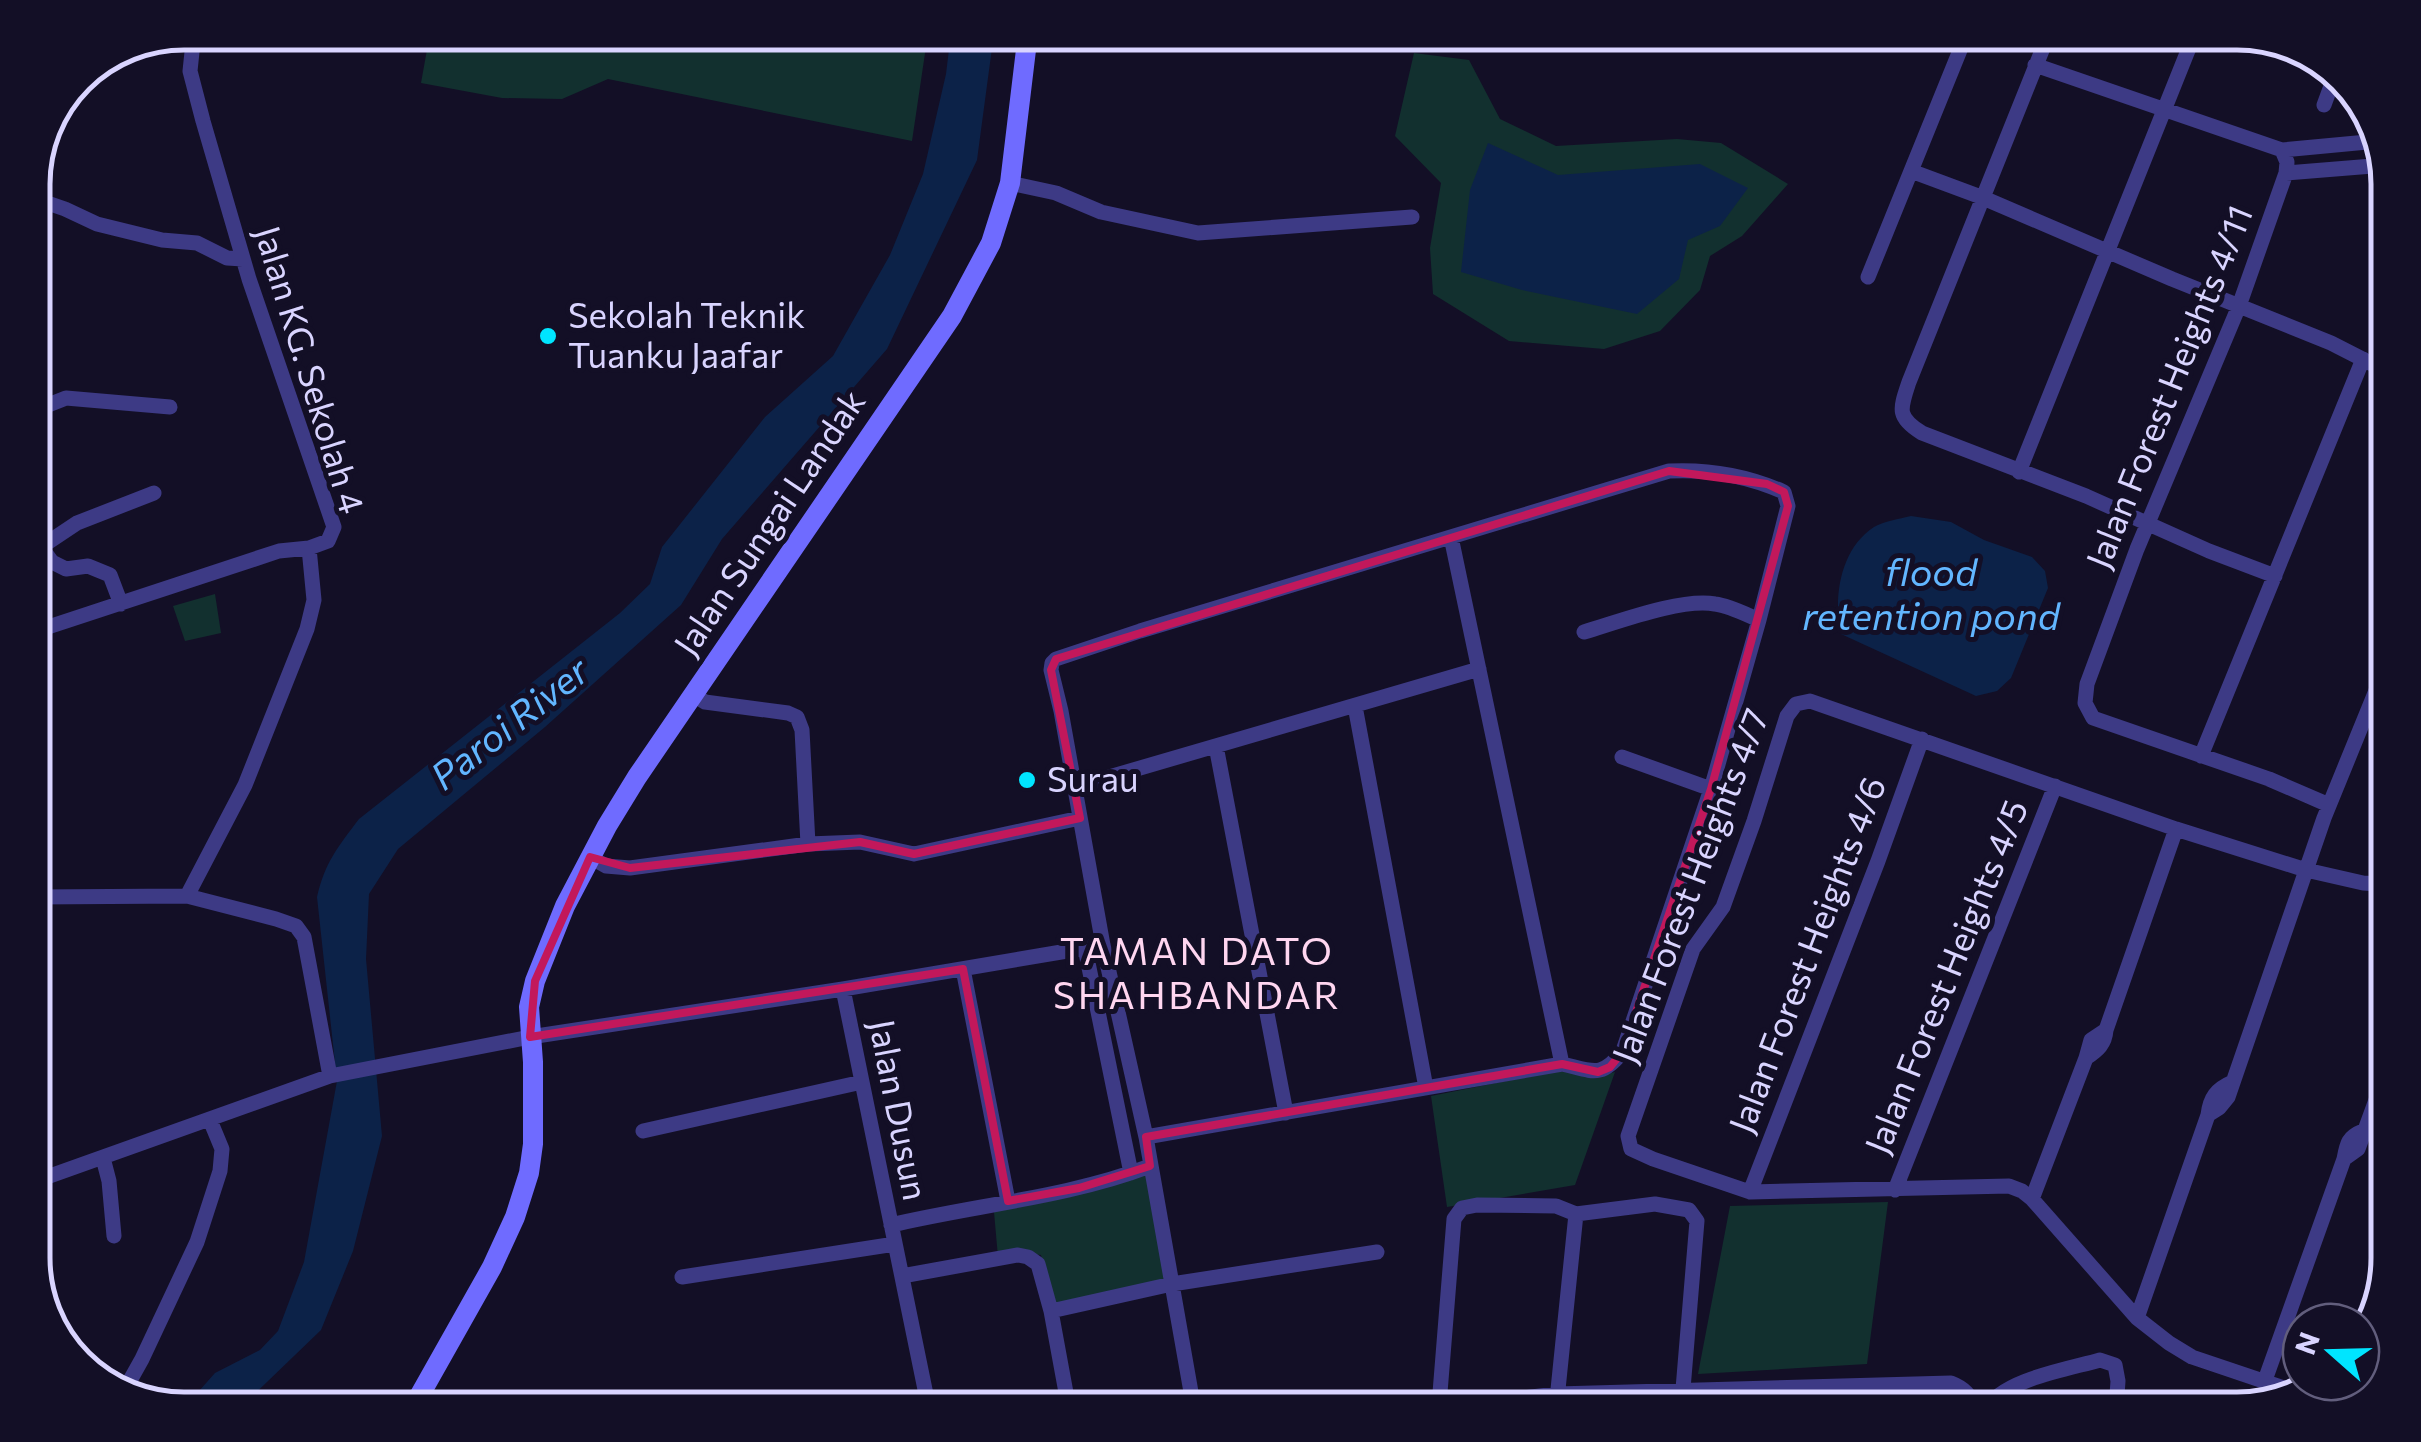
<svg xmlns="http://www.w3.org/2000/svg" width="2421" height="1442" viewBox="0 0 2421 1442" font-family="Commissioner,sans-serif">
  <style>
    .green { fill: #12302f }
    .water { fill: #0c2248 }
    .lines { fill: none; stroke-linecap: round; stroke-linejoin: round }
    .street { stroke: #3d3a85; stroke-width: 15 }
    .secondary { stroke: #6f6bff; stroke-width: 20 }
    .marked { fill: none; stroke: #c2185b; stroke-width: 8; stroke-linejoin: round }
    .poi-dot { fill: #00e5ff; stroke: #130f26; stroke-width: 4 }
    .labels { text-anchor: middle; stroke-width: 10; stroke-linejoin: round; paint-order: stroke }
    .poi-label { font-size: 35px; fill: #d9d4ff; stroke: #130f26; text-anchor: start }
    .street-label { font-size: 35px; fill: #d9d4ff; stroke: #130f26 }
    .water-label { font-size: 38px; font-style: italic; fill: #62b6ff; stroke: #130f26 }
    .neighbourhood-label { font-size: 38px; letter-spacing: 2.5px; fill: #ffd6f0; stroke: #130f26 }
    .rim { fill: none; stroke: #d9d4ff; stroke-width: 5 }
  </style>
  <rect width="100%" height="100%" fill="#130f26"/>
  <path class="green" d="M430 33H928L912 141 608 79 562 99 502 98 421 83Z
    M1414 53 1469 60 1500 119 1556 146 1677 139 1721 143 1788 184 1742 236 1710 256 1700 290 1660 331 1604 349 1509 341 1433 294 1430 248 1441 183 1395 136Z
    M215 594 221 633 185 641 173 606Z
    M1561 1070 1592 1078 1615 1072 1575 1185 1447 1207 1431 1096Z
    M1149 1169 1165 1286 1052 1310 1041 1255 1020 1253 998 1257 994 1212Z
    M1888 1202 1867 1364 1698 1374 1730 1206Z"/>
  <path class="water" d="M951 33H994L977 160 887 349 722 539 681 605 545 727 398 849 369 894 366 959 382 1136 353 1251 321 1330 239 1409H190L199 1391 215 1373 260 1350 278 1331 304 1262 337 1081 317 897C325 862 338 847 359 819L620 613 650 584 662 547 765 417 833 356 890 255 923 174 946 74Z
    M1488 143 1558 175 1700 164 1748 188 1720 226 1688 240 1679 279 1637 314 1522 290 1461 272 1470 190Z
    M1911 516 1951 522 1984 540 2032 557 2045 571 2048 588 2011 678 1997 691 1976 696 1841 634C1833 598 1840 549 1874 527 1884 521 1899 519 1911 516Z"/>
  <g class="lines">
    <path class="street" d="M2049 33 1909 382C1900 409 1896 417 1922 433L2086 496 2209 551 2275 576
      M2035 65 2282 150 2378 141
      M2324 105 2335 75
      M2282 150 2287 162 2286 173 2239 306 2137 549 2087 684 2085 703 2093 718 2269 779 2329 805
      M2386 167 2388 187
      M1911 171 1981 197 2172 279 2331 343 2378 367 2388 379
      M2286 173 2385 165
      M1010 183 1056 193 1101 212 1198 233 1412 217
      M33 198 65 209 97 224 162 240 197 243 227 258 243 259
      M1868 277 1967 33
      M33 411 66 398 170 407
      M2019 472 2195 33
      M1451 537 1562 1064
      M41 547 52 562 66 569 88 566 110 575 121 604
      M33 550 41 547 77 523 154 493
      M33 632 279 551 309 548 328 541 334 527 249 279 203 121 190 71 194 33
      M1584 632C1618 622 1681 598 1715 604 1730 606 1745 614 1759 620
      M692 694 705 702 788 713 797 717 802 730 808 844
      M1355 706 1426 1088
      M1216 746 1286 1113
      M2201 756 2363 359
      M1622 757 1711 789
      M1075 787 1479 669
      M590 857 606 866 630 868 808 844 860 842 914 854 1080 818
      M187 896 245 785 307 629 314 600 309 548
      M33 897 187 896 276 919 296 926 304 937 330 1076
      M1085 948 1131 1173
      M963 969 1008 1201
      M843 989 929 1409
      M2086 1058C2098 1050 2105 1044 2106 1030L2176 829
      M2208 1115 2219 1108 2228 1097 2324 818 2388 661
      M643 1131 862 1082
      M1146 1137 1562 1064C1593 1071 1601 1079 1623 1051L1711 789 1759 620 1788 506 1784 492C1748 476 1708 469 1669 471L1140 631 1056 659 1052 663 1051 670 1061 711 1103 945 1146 1137 1194 1409
      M103 1158 109 1181 114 1236
      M2344 1159 2358 1149 2388 1067
      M33 1182 330 1076 530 1037 843 989 1103 945
      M1895 1190 2055 786
      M1750 1192 1878 861 1922 739
      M2032 1199 2086 1058 2091 1040 2106 1030
      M1576 1214 1655 1204 1689 1210 1697 1221 1683 1389
      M891 1225C976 1205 1069 1197 1150 1166
      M902 1276 1018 1255 1028 1257 1038 1264 1051 1311 1069 1409
      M682 1277 895 1244
      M1051 1311 1172 1284 1377 1252
      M2137 1318 2208 1115C2210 1098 2216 1089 2233 1082
      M2264 1383 2344 1159C2347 1143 2348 1137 2363 1131
      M123 1393 142 1359 197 1242 220 1171 222 1149 210 1120
      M2299 1393 2192 1357 2169 1343 2137 1318 2032 1199 2022 1191 2009 1186 1750 1192 1653 1159 1631 1149 1628 1136 1693 949 1723 907 1754 821 1787 716 1796 704 1810 701 2176 829 2306 870 2363 883 2380 884 2388 879
      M1440 1400 1497 1401 1557 1394 1951 1383C1964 1388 1971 1395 1975 1409
      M1439 1405 1454 1219 1462 1208 1477 1205 1556 1206 1576 1214
      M1328 1409 1395 1399 1396 1409
      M1556 1409 1576 1214
      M1851 1409 1854 1386
      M1987 1409C2001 1380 2069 1369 2100 1360L2115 1365 2118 1381 2116 1409"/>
    <path class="secondary" d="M412 1409 492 1267 515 1217 529 1173 533 1144V1062L529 1007 535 981 565 906 607 826 637 777 952 316 991 243 1010 183 1028 33"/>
  </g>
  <path class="marked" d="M1669 471 1767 484 1784 492 1788 506 1711 789 1623 1051 1610 1067 1598 1072 1562 1064 1146 1137 1150 1166 1079 1188 1008 1201 963 969 530 1037 535 981 590 857 630 868 860 842 914 854 1080 818 1051 670 1056 659Z"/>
  <g class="poi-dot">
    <circle cx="548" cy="336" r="10"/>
    <circle cx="1027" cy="780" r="10"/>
  </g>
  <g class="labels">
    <g class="poi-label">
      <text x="568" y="328">Sekolah Teknik<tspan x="568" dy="40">Tuanku Jaafar</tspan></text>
      <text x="1047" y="792">Surau</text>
    </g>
    <g class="street-label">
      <text transform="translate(309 370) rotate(73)" y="12">Jalan KG. Sekolah 4</text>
      <text transform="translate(2170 387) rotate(-68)" y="12">Jalan Forest Heights 4/11</text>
      <text transform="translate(770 523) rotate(-56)" y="12">Jalan Sungai Landak</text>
      <text transform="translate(1691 886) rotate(-69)" y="12">Jalan Forest Heights 4/7</text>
      <text transform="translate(1808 955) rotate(-69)" y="12">Jalan Forest Heights 4/6</text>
      <text transform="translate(1947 977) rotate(-68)" y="12">Jalan Forest Heights 4/5</text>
      <text transform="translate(898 1110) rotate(79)" y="12">Jalan Dusun</text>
    </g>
    <g class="water-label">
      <text x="1931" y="586">flood<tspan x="1931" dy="44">retention pond</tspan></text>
      <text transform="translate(510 724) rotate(-38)" y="13">Paroi River</text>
    </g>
    <g class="neighbourhood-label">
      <text x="1197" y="965">TAMAN DATO<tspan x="1197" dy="44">SHAHBANDAR</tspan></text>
    </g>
  </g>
  <path d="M0 0H2421V1442H0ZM184 50H2237A134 134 0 0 1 2371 184V1258A134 134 0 0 1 2237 1392H184A134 134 0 0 1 50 1258V184A134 134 0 0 1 184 50Z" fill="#130f26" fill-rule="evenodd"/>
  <path class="rim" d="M184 50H2237A134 134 0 0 1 2371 184V1258A134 134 0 0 1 2237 1392H184A134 134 0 0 1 50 1258V184A134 134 0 0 1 184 50Z"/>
  <g transform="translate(2331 1352) rotate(290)"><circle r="48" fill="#130f26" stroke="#625e7d" stroke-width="2.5"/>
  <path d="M0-8L18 38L0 25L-18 38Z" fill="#00e5ff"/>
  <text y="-15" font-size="28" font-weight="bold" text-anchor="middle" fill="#d9d4ff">N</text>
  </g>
</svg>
